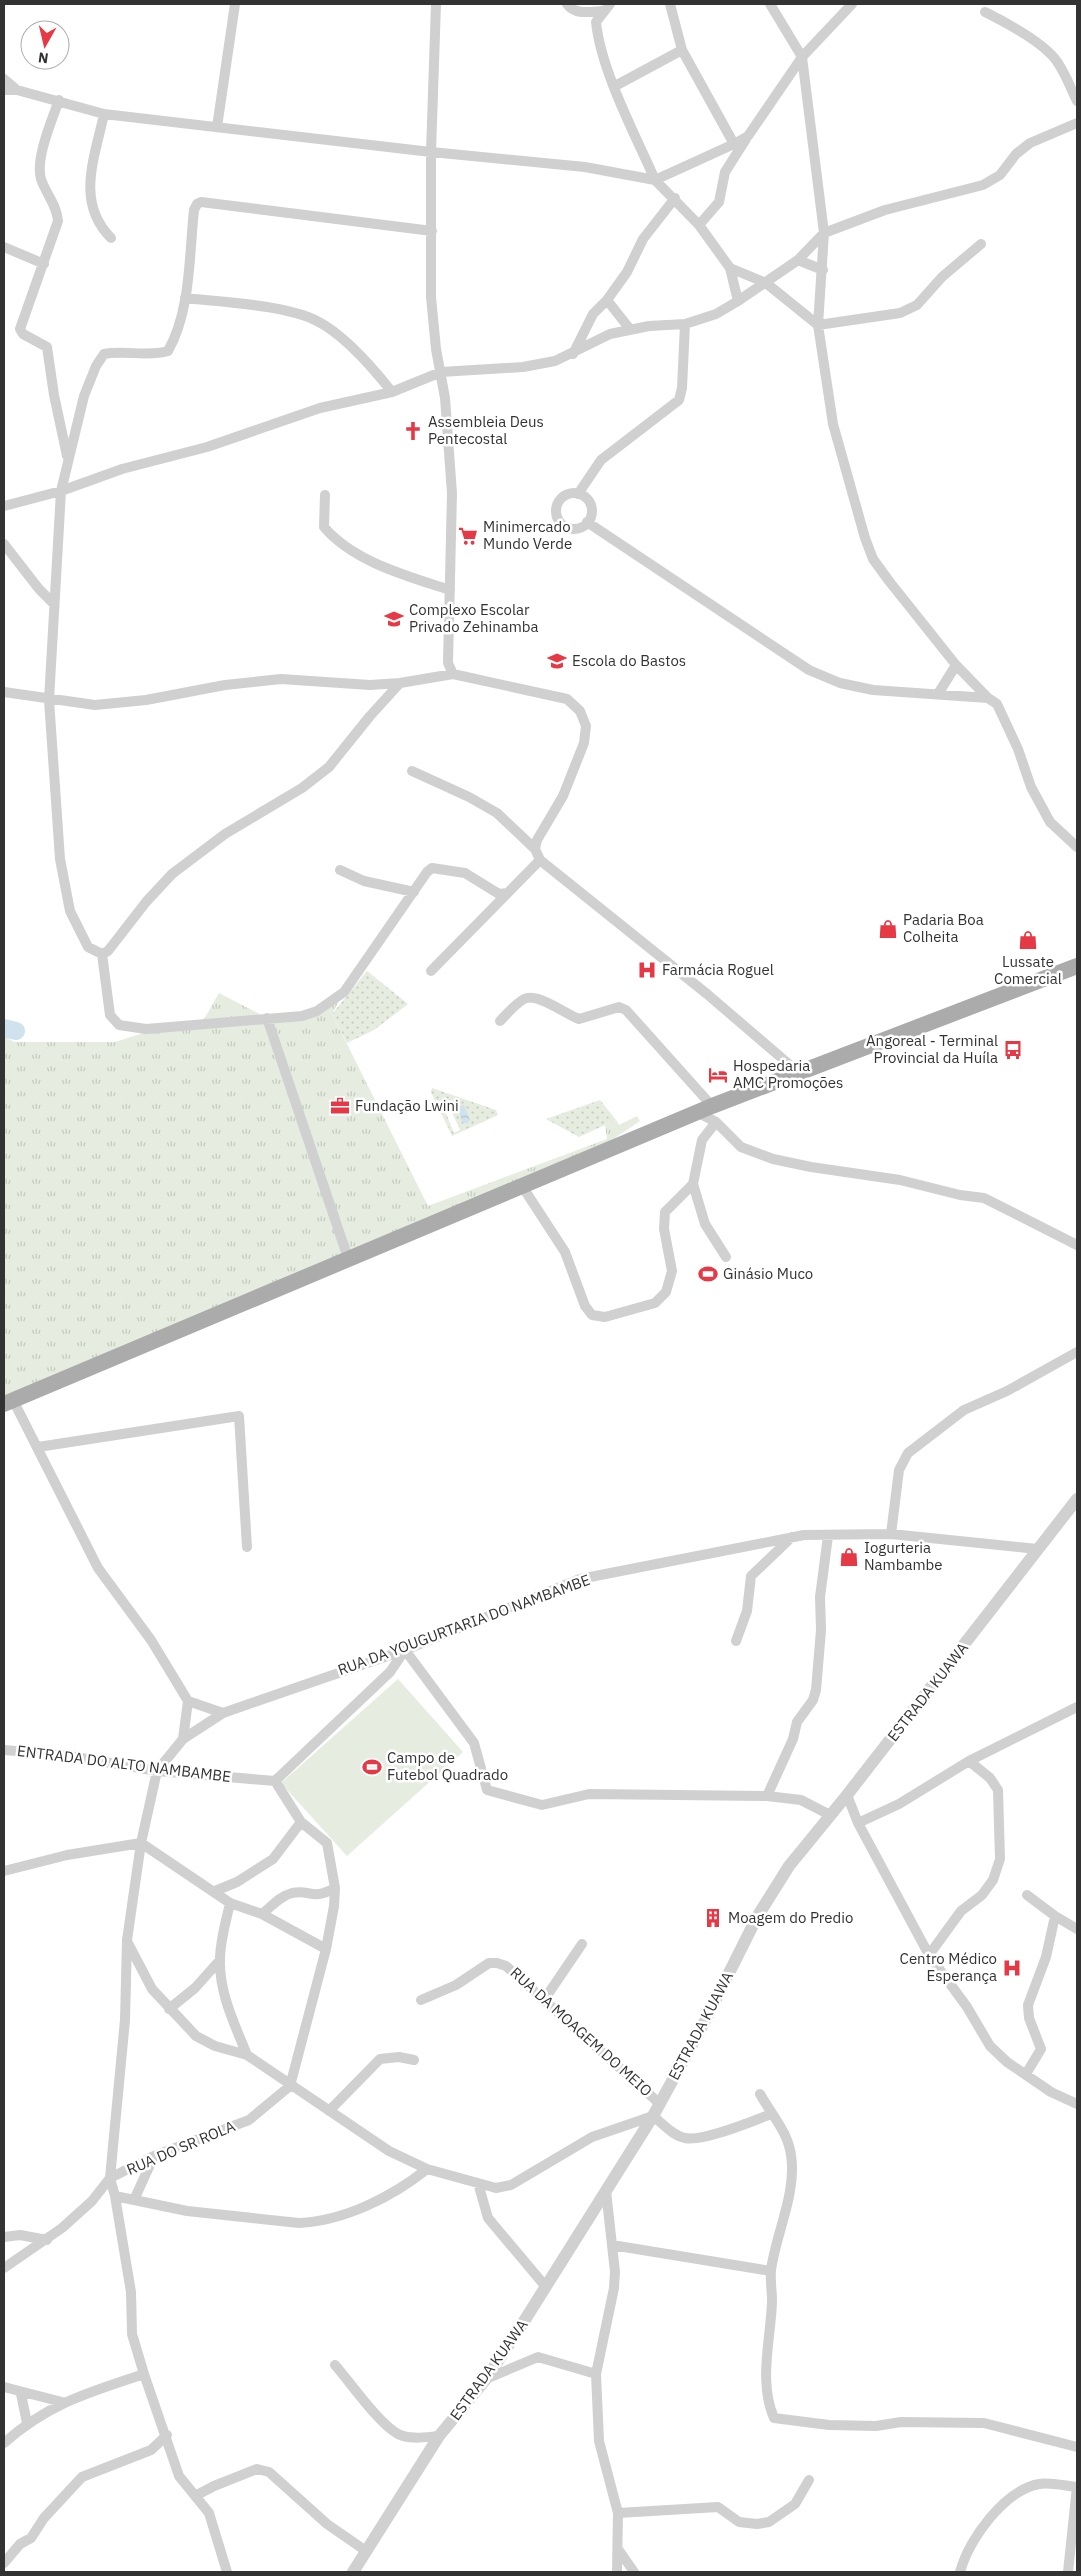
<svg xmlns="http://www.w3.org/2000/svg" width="1081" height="2576" viewBox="0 0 1081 2576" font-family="'IBM Plex Sans',sans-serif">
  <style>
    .grass { fill: url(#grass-tufts) }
    .park { fill: #e6ecdf }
    .garden { fill: url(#garden-dots); fill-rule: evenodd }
    .water { fill: url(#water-waves) }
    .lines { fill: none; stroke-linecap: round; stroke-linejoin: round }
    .river { stroke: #cfe2ee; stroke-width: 18 }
    .minor { stroke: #d0d0d0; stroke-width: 10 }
    .tertiary { stroke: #d0d0d0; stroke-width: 12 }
    .primary { stroke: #ababab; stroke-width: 16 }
    .labels { text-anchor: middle; stroke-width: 5; stroke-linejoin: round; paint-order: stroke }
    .poi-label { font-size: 15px; fill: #333; stroke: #fff; text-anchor: start }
    .street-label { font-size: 15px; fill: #333; stroke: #fff }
  </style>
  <defs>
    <pattern id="grass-tufts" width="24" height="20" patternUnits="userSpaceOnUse" patternTransform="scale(1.25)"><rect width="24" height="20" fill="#e6ecdf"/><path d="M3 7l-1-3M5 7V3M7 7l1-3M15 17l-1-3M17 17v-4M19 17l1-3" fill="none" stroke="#c6cbc0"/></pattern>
    <pattern id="garden-dots" width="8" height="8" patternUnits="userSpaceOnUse" patternTransform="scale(1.25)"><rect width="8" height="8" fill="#e6ecdf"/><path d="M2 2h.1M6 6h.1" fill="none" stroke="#c6cbc0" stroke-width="1.8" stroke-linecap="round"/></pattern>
    <pattern id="water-waves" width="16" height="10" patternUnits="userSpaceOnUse" patternTransform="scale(1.25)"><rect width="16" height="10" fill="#cfe2ee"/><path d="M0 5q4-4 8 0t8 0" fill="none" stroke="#b2c2cd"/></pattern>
  </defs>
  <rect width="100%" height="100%" fill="#fff"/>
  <path class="grass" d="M344 992 332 1014 428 1206 607 1139 605 1125 616 1120 619 1125 637 1116 640 1121 609 1142 4 1396V1036L14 1042H115L159 1028 202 1023 219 993 267 1018 302 1016Z"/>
  <path class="park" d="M398 1679 463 1752 347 1856 281 1783Z"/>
  <path class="garden" d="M367 971 408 1004 374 1030 347 1043 332 1014Z
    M432 1088 496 1110 498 1115 452 1136 431 1092ZM448 1103 460 1130 454 1133 443 1106Z
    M600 1100 616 1120 579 1137 546 1119Z"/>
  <path class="water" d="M464 1105 470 1120 467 1123H463L457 1108Z"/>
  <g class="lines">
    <path class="river" d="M4 1028 16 1031"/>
    <path class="minor" d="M436 4 431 152V297L436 349 445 398 452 493 448 663 453 674
      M567 4C575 15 589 12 602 11
      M610 4 596 22C601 71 635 134 655 180L734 144 748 136 802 57 852 4
      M670 4 682 50 734 144
      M770 4 802 57 824 233 818 325 833 424 865 538 873 559 889 581 956 665 988 698 997 704 1018 749 1031 787 1050 822 1077 847
      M985 12C1005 22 1046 44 1058 63 1066 75 1071 89 1077 101
      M4 79 17 90
      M615 86 682 50
      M4 90H17L104 114 431 152 585 167 655 180 699 225 730 268 738 301
      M59 100C52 120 35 159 41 179 46 194 57 205 58 221L20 329 23 334 47 347 54 395 67 456
      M104 114C95 157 75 202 111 238
      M217 127 235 4
      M699 225 719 202 725 172 746 139
      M4 247 44 264
      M798 260 823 270
      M730 268 766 283 818 325 900 313 917 305 942 277 981 244
      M185 298C221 302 287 305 317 321 345 335 373 368 392 392
      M607 300 629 328
      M573 354 593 314 607 300 627 272 643 239 675 198
      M556 511a18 18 0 1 1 36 0a18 18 0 1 1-36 0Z
      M578 494 601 460 679 400 682 388 685 324
      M325 495 324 527C354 562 407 576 450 590
      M4 506 61 491 122 469 207 447 320 408 392 392 441 372 523 367 555 361 610 334 649 326 685 324 716 314 738 301 798 260 824 233 885 210 983 185 1000 175 1016 154 1030 143 1077 123
      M587 522 809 670 840 683 873 690 988 698
      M4 544 39 589 54 604
      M400 683 370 716 329 767 302 788 225 834 172 874 146 902 108 951 102 954 88 947 70 911 60 859 49 700 61 491 84 396 96 366 104 354C124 350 149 357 168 351 191 310 189 256 194 210L197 204 201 202 432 231
      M4 692 95 705 146 700 225 685 281 679 370 685 400 683 453 674 567 699 580 711 586 726 584 743 563 796 537 840 535 849 540 860 707 994 798 1072
      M938 694 956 665
      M412 771 469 797 497 813 535 849
      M340 870 364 881 414 892
      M102 954 110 1015 119 1025 146 1029 302 1016 317 1011 344 992 427 872 432 868 465 873 499 894 508 893
      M431 971 540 860
      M267 1018 348 1258
      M500 1021C507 1014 515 1004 524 999 537 992 565 1014 579 1019L619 1007 626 1010 712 1106
      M697 1112 716 1122 741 1147 773 1159 811 1167 900 1180 960 1195 984 1198 1077 1245
      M716 1122 702 1140 693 1184 705 1224 726 1257
      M522 1186 565 1252 585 1306 592 1315 605 1317 655 1303 666 1292 672 1271 664 1229 665 1212 693 1184
      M13 1400 98 1568 151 1640 188 1701 183 1739
      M38 1447 239 1416 247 1547
      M891 1534 899 1470 908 1453 964 1410 1007 1391 1077 1352
      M736 1641 747 1611 751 1576 792 1537
      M188 1701 223 1713
      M4 1750 64 1755 157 1771 275 1781
      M847 1795 858 1823 929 1955 967 2007 990 2046 1007 2062 1051 2092 1077 2104
      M767 1796 793 1739 797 1722 813 1700 816 1690 821 1630 820 1597 828 1536
      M858 1823 899 1804 969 1761 1077 1707
      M4 1871 67 1855 141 1843 230 1903 262 1914 326 1949
      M215 1891 237 1882 273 1859 301 1822
      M230 1903C226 1922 220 1940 220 1960 219 1993 235 2025 247 2055
      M262 1914C271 1907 280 1896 292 1893 311 1889 311 1901 335 1888
      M1055 1916 1077 1929
      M128 1943 152 1989 196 2036 215 2046 247 2055 389 2151 427 2169 496 2188 511 2185 592 2137 653 2116C662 2123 673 2136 685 2138 703 2142 753 2121 771 2114
      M929 1955 961 1911 982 1895 993 1880 1000 1859 998 1790 990 1778 969 1761
      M421 2000 456 1985 489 1963H497L506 1966 659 2103
      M544 2000 582 1944
      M169 2009 195 1988 220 1960
      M1026 2074 1041 2049 1029 2018 1028 2005 1046 1957 1055 1916 1027 1895
      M760 2094C771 2114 788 2132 791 2155 797 2193 776 2233 771 2270 770 2280 772 2291 772 2301 771 2339 758 2381 774 2418L829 2425 876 2426 901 2422 984 2423 1077 2447
      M329 2111 380 2059 399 2057 414 2060
      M478 2183 488 2218 546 2287
      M606 2191 615 2272 614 2288 596 2374 599 2441 618 2513 617 2572
      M115 2196 187 2211 299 2223C344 2221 392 2197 427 2169
      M134 2200 154 2156
      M4 2237 20 2235 47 2240
      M612 2245 771 2271
      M4 2268 62 2228 92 2201 110 2178 154 2156 249 2120 290 2086 326 1949 334 1906 335 1888 327 1843 301 1822 275 1781 390 1672 405 1650 474 1743 487 1790 542 1805 589 1794 767 1796 801 1800 830 1815
      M335 2365C350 2382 379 2424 398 2434 410 2440 426 2437 439 2436
      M486 2379 538 2357 596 2374
      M4 2387 62 2402
      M21 2394 27 2423
      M4 2443C49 2403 88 2393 144 2374
      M195 2496 214 2486 257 2469 269 2472 327 2524 366 2551
      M618 2513 718 2507 739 2522 757 2524 769 2522 795 2504 809 2480
      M618 2549 634 2572
      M4 2563 20 2544 31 2538 44 2518 82 2477 151 2450 167 2435
      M227 2572 209 2513 179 2476 144 2374 132 2334 131 2292 115 2196 110 2178 125 2020 127 1940 141 1843 157 1771 183 1739 223 1713 405 1650 580 1579 804 1535 891 1534 1037 1549
      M960 2572C969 2540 1003 2491 1039 2484 1050 2482 1066 2486 1077 2487
      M1068 2572 1077 2487"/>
    <path class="tertiary" d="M353 2572 439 2436 486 2379 516 2334 653 2116 705 2021 757 1917 789 1866 847 1795 1077 1499"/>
    <path class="primary" d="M4 1404 712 1106 1077 966"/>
  </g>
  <defs>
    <g id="church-bare" transform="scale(1.5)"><path d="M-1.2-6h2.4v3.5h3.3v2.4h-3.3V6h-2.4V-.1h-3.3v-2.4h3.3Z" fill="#e63946" stroke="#fff" stroke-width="2.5" paint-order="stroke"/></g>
    <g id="supermarket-bare" transform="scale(1.5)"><path d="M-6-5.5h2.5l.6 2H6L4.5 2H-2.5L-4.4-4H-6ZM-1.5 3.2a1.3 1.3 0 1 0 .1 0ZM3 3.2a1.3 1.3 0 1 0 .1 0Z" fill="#e63946" stroke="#fff" stroke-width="2.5" paint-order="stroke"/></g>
    <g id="school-bare" transform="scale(1.5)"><path d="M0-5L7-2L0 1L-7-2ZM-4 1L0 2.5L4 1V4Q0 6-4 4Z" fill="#e63946" stroke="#fff" stroke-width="2.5" paint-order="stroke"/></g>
    <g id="shop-bare" transform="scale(1.5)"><path d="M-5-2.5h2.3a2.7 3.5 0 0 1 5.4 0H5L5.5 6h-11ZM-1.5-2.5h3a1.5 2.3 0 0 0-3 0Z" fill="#e63946" stroke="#fff" stroke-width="2.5" paint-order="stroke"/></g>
    <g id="hospital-bare" transform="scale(1.5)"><path d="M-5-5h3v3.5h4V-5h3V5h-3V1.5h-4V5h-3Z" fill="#e63946" stroke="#fff" stroke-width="2.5" paint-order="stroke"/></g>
    <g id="bus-bare" transform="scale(1.5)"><path d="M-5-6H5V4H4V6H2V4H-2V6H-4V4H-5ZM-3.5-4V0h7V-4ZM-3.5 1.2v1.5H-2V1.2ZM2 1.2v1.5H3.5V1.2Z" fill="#e63946" stroke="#fff" stroke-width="2.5" paint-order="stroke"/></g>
    <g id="hotel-bare" transform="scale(1.5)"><path d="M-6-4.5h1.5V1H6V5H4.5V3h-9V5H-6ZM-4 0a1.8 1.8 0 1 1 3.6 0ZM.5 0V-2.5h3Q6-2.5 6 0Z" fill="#e63946" stroke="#fff" stroke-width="2.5" paint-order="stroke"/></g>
    <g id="office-bare" transform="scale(1.5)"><path d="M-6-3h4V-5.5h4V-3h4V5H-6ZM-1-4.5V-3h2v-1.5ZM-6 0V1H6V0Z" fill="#e63946" stroke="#fff" stroke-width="2.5" paint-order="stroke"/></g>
    <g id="stadium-bare" transform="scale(1.5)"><path d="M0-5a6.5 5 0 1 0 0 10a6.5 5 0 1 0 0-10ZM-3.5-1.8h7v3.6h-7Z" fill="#e63946" stroke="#fff" stroke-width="2.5" paint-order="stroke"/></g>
    <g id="building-bare" transform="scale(1.5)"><path d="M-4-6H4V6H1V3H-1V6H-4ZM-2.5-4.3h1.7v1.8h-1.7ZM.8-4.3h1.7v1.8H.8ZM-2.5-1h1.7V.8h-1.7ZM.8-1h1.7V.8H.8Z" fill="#e63946" stroke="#fff" stroke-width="2.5" paint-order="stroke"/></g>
  </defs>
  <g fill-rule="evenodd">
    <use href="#church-bare" x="413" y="431"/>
    <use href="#supermarket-bare" x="468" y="536"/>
    <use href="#school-bare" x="394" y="619"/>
    <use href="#school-bare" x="557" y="661"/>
    <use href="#shop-bare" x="888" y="929"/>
    <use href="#shop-bare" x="1028" y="940"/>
    <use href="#hospital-bare" x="647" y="970"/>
    <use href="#bus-bare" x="1013" y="1050"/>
    <use href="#hotel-bare" x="718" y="1075"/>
    <use href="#office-bare" x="340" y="1106"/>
    <use href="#stadium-bare" x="708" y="1274"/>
    <use href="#shop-bare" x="849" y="1557"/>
    <use href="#stadium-bare" x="372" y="1767"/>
    <use href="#building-bare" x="713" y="1918"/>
    <use href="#hospital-bare" x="1012" y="1968"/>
  </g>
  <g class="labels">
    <g class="poi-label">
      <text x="428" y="427">Assembleia Deus<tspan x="428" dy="17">Pentecostal</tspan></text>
      <text x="483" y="532">Minimercado<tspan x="483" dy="17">Mundo Verde</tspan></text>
      <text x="409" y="615">Complexo Escolar<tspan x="409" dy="17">Privado Zehinamba</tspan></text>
      <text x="572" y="666">Escola do Bastos</text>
      <text x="903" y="925">Padaria Boa<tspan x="903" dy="17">Colheita</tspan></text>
      <text x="1028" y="967" text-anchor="middle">Lussate<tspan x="1028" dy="17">Comercial</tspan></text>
      <text x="662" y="975">Farmácia Roguel</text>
      <text x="998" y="1046" text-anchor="end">Angoreal - Terminal<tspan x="998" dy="17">Provincial da Huíla</tspan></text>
      <text x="733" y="1071">Hospedaria<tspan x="733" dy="17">AMC Promoções</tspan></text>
      <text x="355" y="1111">Fundação Lwini</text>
      <text x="723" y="1279">Ginásio Muco</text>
      <text x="864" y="1553">Iogurteria<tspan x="864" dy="17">Nambambe</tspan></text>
      <text x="387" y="1763">Campo de<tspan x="387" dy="17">Futebol Quadrado</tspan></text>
      <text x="728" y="1923">Moagem do Predio</text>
      <text x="997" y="1964" text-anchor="end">Centro Médico<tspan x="997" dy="17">Esperança</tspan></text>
    </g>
    <g class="street-label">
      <text transform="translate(464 1625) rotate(-20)" y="5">RUA DA YOUGURTARIA DO NAMBAMBE</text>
      <text transform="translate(928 1692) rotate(-52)" y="5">ESTRADA KUAWA</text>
      <text transform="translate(124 1764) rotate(7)" y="5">ENTRADA DO ALTO NAMBAMBE</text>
      <text transform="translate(701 2026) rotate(-62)" y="5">ESTRADA KUAWA</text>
      <text transform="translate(581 2032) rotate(42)" y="5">RUA DA MOAGEM DO MEIO</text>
      <text transform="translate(181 2148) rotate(-23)" y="5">RUA DO SR ROLA</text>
      <text transform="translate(489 2370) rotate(-54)" y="5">ESTRADA KUAWA</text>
    </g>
  </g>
  <rect width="1081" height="2576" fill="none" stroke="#333333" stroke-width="10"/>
  <g transform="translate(45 45) rotate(188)"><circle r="24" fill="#ffffff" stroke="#adadad"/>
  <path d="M0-4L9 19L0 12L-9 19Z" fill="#e63946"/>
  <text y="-8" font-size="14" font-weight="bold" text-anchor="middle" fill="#333333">N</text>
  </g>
</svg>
